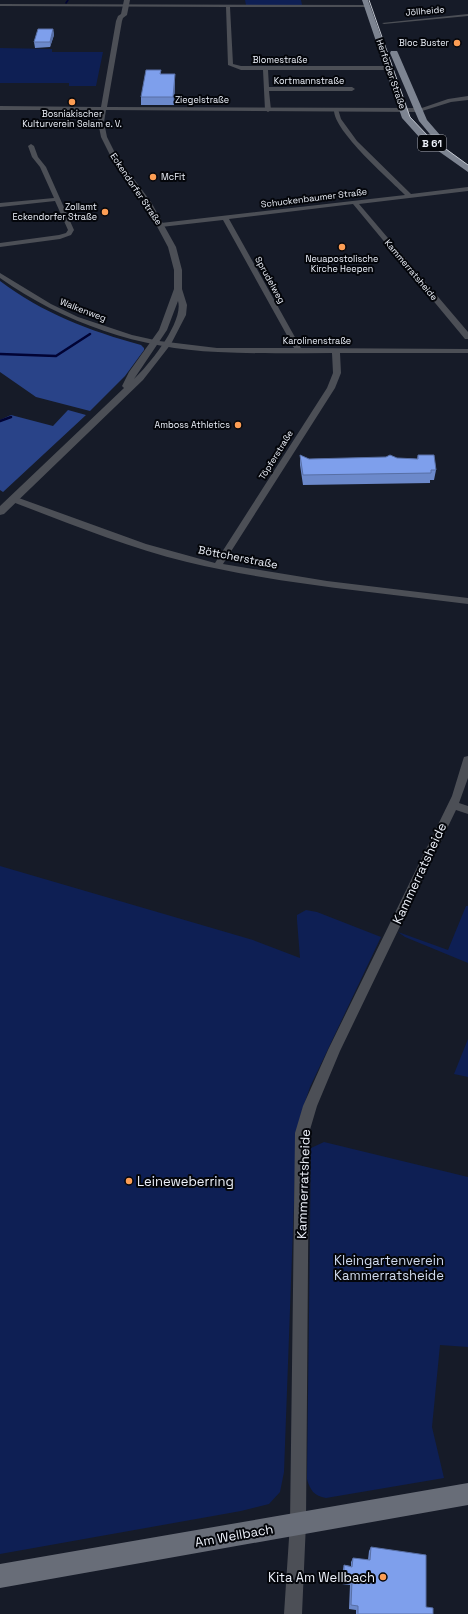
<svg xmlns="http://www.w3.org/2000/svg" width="468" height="1614" viewBox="0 0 468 1614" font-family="'Space Grotesk',sans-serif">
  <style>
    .green { fill: #0e1f54 }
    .forest { fill: #294388 }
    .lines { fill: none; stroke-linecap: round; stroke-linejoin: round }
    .stream-far1 { stroke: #010334; stroke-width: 1.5 }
    .stream { stroke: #010334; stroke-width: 2.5 }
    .minor { fill: #4c4f56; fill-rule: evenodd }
    .tertiary { fill: #4c4f56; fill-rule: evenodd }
    .secondary { fill: #686d78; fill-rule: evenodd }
    .primary { fill: #7d8491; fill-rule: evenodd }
    .tram { stroke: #c4c9d2; stroke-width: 1 }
    .wall { fill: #6c89cb }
    .shaded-wall { fill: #586fa5 }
    .building { fill: #7e9fec; stroke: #586fa5 }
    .poi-dot { fill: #fc9d54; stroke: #04060b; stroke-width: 1.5 }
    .labels { text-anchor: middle; stroke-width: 4; stroke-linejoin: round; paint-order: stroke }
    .far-street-label { font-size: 9px; fill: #edf1fa; stroke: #04060b }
    .far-poi-label { font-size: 9px; fill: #edf1fa; stroke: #04060b; text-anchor: end }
    .shield { fill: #04060b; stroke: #a7aab2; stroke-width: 1 }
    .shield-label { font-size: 10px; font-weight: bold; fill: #edf1fa }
    .street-label { font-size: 11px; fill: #edf1fa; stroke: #04060b }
    .near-street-label { font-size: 13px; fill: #edf1fa; stroke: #04060b }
    .near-poi-label { font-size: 13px; fill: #edf1fa; stroke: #04060b; text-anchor: start }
    .near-park-label { font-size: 13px; fill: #d0daee; stroke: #04060b }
  </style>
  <rect width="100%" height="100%" fill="#161b28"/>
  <path class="green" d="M245 0H320H301L302 5H246Z
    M0 48 52 49V52H103L96 86H69V83H0Z
    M0 866 253 940 300 958 297 920V915L306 910 317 912 381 937 310 1087 300 1117 296 1146 284 1472 280 1492 269 1504 241 1511 0 1554Z
    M466 906H468V963L405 937 398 932 448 950Z
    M468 1039V1077L454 1074Z
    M324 1142 468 1177V1347L440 1345 432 1427 444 1478 326 1498C314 1496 310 1490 307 1479L311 1148Z"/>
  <path class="forest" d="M0 281C42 313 90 331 141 345L144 348V350L125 376 90 411 36 397 0 372Z
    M68 410 86 415 3 492 0 490V420L11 415 53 426Z"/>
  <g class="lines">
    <path class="stream-far1" d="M66 3 68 0"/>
    <path class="stream" d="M0 354 56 356 90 334
      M0 421 11 417"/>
    <path class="minor" d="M0 4 367 5 369 7H230L233 64 241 66H388L391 68 388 70H268L269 87H352L355 89 352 91H269L271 110 268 112 265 110 263 70H241L228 65 226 7 0 6Z
      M468 14V16L384 24 382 23Z
      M468 96V100L451 102 419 112 416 110 448 99Z
      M334 109H338L341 119 357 141 411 194 468 187V191L359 204 468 332V339H465L353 204 229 219 301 348 468 349V353H340L341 373 335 388 223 564 327 581 468 598V604C374 592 279 584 187 562 126 547 68 523 10 501L9 499 10 497H16L146 544 215 563 327 388 333 373 332 353C294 353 256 354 218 352 140 349 64 323 0 278V273L51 304 78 317 132 335 159 341 217 348H294L223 220 161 227 158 225 161 223 405 195C389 179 332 130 334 109Z
      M31 144 34 146 38 157 46 167 74 230 71 235 60 239 0 247V243L59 235 66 233 68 230 55 201 0 207V203L54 198 40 167 32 157 28 146Z
      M468 756V778L459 803 468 806V814L456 810 340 1051 317 1106 309 1133 306 1523 302 1614H284L290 1523 295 1133 303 1106 328 1050 452 796 463 760 464 757Z"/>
    <path class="tertiary" d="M124 0H130L127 15 123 18 122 21 107 107 419 108 422 110 419 112 106 110 104 122 107 137 116 155 151 202 176 247 182 270V289L187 305 186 315 171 344 143 380 4 514 0 515V506L124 388 122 386 129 372 159 330 174 289V270L168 247 144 202 110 155 101 137 98 122 100 110H0V106L101 107 116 21 118 16 121 14ZM178 301C184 322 149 365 134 379L167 330Z"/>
    <path class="secondary" d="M468 1483V1505L0 1588V1564Z"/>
    <path class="primary" d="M362 0H368L410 117 426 134 468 165V172L420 138 402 118Z
      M391 51H397L398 53 427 120 440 135 441 137 440 139H434L419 121 390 53Z"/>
    <path class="tram" d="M369 0 410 117 428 136 468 165"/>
  </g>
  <path class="wall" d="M53 29 54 35 50 47 35 48 34 42Z
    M161 70V74L175 81 174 105H141V97Z
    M300 455 309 459 397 458 417 459 418 455 436 470 434 480H430V483L303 485 300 465Z
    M371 1547 426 1607 433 1614H356V1610L349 1609 350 1585 342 1584 343 1569 344 1565 351 1566V1562L353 1558 368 1560 369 1551Z"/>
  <path class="shaded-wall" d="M53 29 54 35 50 47V42Z
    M175 74V81L174 105 173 97Z"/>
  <path class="building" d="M38 29H53L50 42H34Z
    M146 70H161L160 74H175L173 97H141Z
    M300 455 309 459 386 457 390 455 397 458 418 459V455H434L436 470H431V473L303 475Z
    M371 1547 426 1555V1607L433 1608V1614H358V1606L351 1605 352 1581 344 1580V1565L352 1567 353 1558 370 1560Z"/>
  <g class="poi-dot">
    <circle cx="457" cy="43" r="4"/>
    <circle cx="72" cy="102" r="4"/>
    <circle cx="153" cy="177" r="4"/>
    <circle cx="105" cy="212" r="4"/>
    <circle cx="342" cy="247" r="4"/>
    <circle cx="238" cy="425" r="4"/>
    <circle cx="129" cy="1181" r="4"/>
    <circle cx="383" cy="1577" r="4"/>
  </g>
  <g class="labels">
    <g class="far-street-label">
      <text transform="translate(425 11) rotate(-5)" y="3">Jöllheide</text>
      <text x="280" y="63">Blomestraße</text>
      <text transform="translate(391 74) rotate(71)" y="3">Herforder Straße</text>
      <text x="309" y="84">Kortmannstraße</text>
      <text x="202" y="103">Ziegelstraße</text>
      <text transform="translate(136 189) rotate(56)" y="3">Eckendorfer Straße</text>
      <text transform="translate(314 198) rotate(-7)" y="3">Schuckenbaumer Straße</text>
      <text transform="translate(411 270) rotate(50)" y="3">Kammerratsheide</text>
      <text transform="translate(270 280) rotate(61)" y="3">Sprudelweg</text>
      <text transform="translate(83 310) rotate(21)" y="3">Walkenweg</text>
      <text x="317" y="344">Karolinenstraße</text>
      <text transform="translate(276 455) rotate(-58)" y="3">Töpferstraße</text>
    </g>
    <g class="far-poi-label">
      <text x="449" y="46">Bloc Buster</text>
      <text x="72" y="117" text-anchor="middle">Bosniakischer<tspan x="72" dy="10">Kulturverein Selam e. V.</tspan></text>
      <text x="161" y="180" text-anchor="start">McFit</text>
      <text x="97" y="210">Zollamt<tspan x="97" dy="10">Eckendorfer Straße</tspan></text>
      <text x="342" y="262" text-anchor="middle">Neuapostolische<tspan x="342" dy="10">Kirche Heepen</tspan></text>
      <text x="230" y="428">Amboss Athletics</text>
    </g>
    <rect class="shield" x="418" y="135" width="28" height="16" rx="3"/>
    <g class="shield-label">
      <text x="432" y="147">B 61</text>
    </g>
    <g class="street-label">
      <text transform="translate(238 557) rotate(11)" y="4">Böttcherstraße</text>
    </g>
    <g class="near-street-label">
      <text transform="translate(419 873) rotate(-65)" y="5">Kammerratsheide</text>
      <text transform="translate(303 1184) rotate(-88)" y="5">Kammerratsheide</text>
      <text transform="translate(234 1535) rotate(-10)" y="5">Am Wellbach</text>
    </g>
    <g class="near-poi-label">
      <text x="137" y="1186">Leineweberring</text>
      <text x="375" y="1582" text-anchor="end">Kita Am Wellbach</text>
    </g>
    <g class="near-park-label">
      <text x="389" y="1265">Kleingartenverein<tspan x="389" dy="15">Kammerratsheide</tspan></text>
    </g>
  </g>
</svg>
